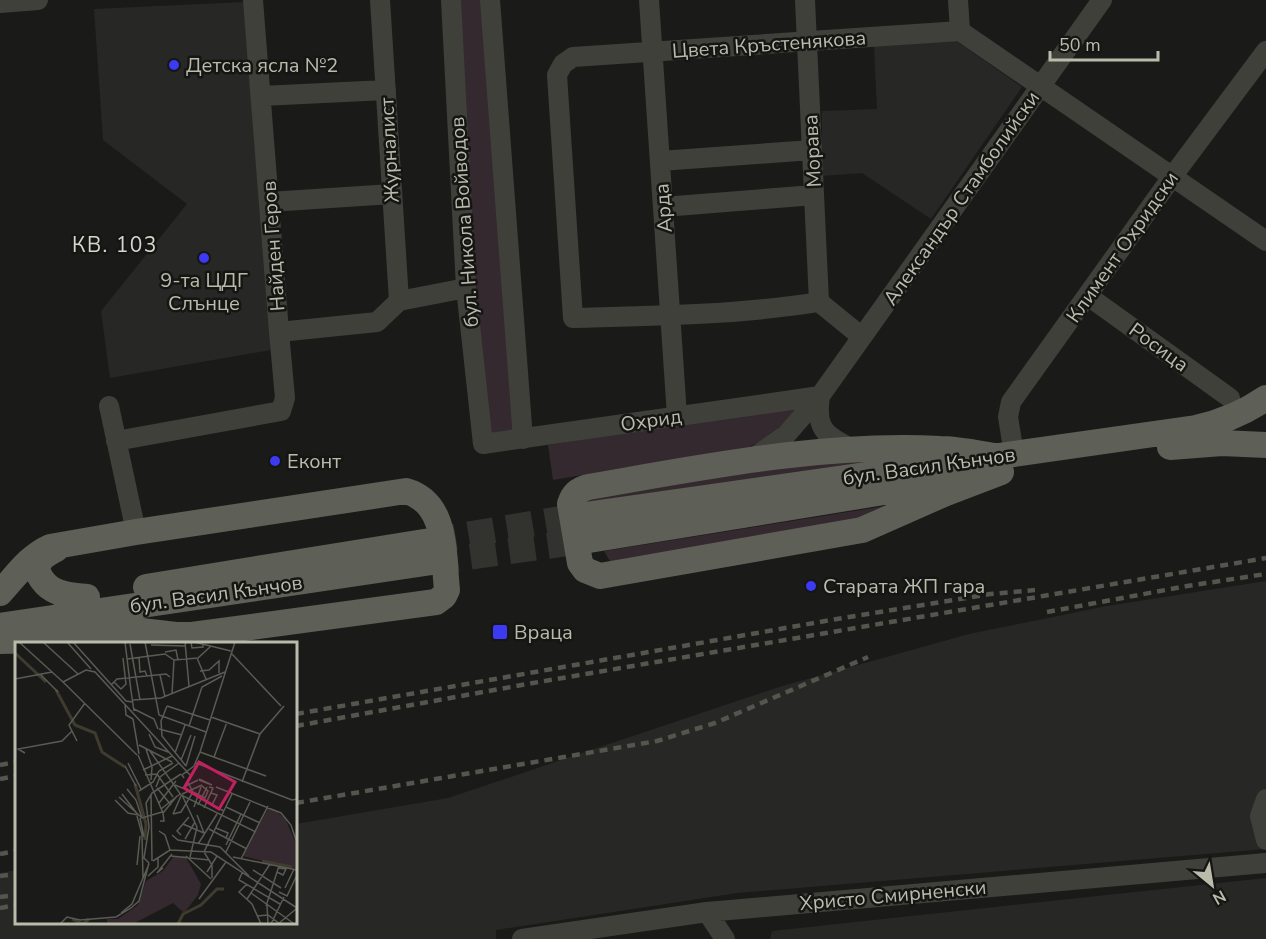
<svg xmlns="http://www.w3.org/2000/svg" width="1266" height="939" viewBox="0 0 1266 939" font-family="'Nunito Sans',sans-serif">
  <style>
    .built { fill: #272825 }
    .green { fill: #33292f }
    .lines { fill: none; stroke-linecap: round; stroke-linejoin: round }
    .major-tunnel { stroke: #32332f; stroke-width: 26; stroke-dasharray: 26 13; stroke-linecap: butt }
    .minor { stroke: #3f403a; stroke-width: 20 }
    .major { stroke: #5e5f56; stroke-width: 26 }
    .rail { stroke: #54554d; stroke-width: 4.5; stroke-dasharray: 8 6; stroke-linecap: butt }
    .poi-dot { fill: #3c3af2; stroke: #151614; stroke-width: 2 }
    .labels { text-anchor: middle; stroke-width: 5; stroke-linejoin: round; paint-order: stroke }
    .street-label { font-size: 20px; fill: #babbab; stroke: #151614 }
    .poi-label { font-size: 20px; fill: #babbab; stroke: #151614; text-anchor: start }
    .neighbourhood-label { font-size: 21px; letter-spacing: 1.5px; fill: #d6d7cc; stroke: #151614 }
    .inset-river { fill: none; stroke: #3f3c2f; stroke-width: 3 }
    .inset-road { fill: none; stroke: #5a5b53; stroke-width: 1.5 }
    .view { fill: #c2205f; fill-opacity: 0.15; stroke: #c2205f; stroke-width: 3 }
    .inset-edge { fill: none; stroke: #babbab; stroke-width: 3 }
  </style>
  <rect width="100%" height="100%" fill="#1a1b19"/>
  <path class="built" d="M245 2 271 350 110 378 101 311 187 204 103 140 94 9Z
    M955 40 1022 87 931 219 862 173 822 176V111L877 109 874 46Z
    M1266 581V849L737 893 496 930V939H0V873L16 870V922H296V824L448 798 779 687 969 634 1107 606Z
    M1266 878V939H770L772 931Z"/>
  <path class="green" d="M454 0H490L523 439 484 446Z
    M799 405C783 425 773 437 748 447L553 480 548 445Z
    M925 457 584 504 589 494 752 466Z
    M910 502 862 518 611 563 604 551Z"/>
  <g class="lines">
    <path class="major-tunnel" d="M430 541 585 515
      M432 562 589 540"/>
    <path class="minor" d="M253 0 279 332 377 322 399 301 466 288
      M380 0 399 301
      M451 0 466 288 483 444 820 396
      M490 0 523 439
      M649 0 677 416
      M805 0 819 302
      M958 0 960 31
      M0 3 38 0
      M261 96 386 90
      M660 161 812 150
      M269 202 392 194
      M663 207 814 195
      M1088 296 1230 398
      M862 337 819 302C738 315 655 316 573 318L557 75 563 64 573 57 960 31 1266 241
      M820 396C815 429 825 435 852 449
      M109 406 136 532
      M116 441 281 411 285 398 279 332
      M1014 454 1008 417 1011 402 1172 177 1266 51
      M753 458 786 435 820 396 1102 0
      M1266 799 1260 816 1266 840
      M707 912 725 939
      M522 939 707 912 1266 863"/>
    <path class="major" d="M1170 447 1222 443 1266 445
      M999 457C980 454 960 449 940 449 821 443 704 467 588 487 578 490 573 494 570 504L580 563 585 570 600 576 862 530 946 493 1001 472
      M585 515 1196 428C1223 422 1244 413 1266 398
      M589 540 945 482
      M56 549C51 552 43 556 40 561 32 573 47 588 58 592 67 596 77 596 87 597
      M146 587 430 541
      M0 593C16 576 28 557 50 547L136 532 406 491C448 503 443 554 447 590L444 596 436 602 192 635H176L124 629 44 640 0 641
      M0 626 432 562"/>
    <path class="rail" d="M1047 612 1187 586 1266 574
      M296 714 831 620 990 594 1035 590
      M296 726 533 683 1266 558
      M0 765 16 762
      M0 779 16 776
      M296 803 657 741 715 723 868 657
      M0 854 16 851
      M0 876 16 874
      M0 897 16 895
      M0 908 16 905"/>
  </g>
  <g class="poi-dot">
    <circle cx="174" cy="65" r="6"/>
    <circle cx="204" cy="258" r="6"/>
    <circle cx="275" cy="461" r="6"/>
    <circle cx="811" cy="586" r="6"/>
    <rect x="492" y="624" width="16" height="16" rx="3"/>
  </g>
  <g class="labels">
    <g class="street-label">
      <text transform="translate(769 44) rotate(-4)" y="7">Цвета Кръстенякова</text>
      <text transform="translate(389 150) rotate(-93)" y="7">Журналист</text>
      <text transform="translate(812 151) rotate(-93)" y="7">Морава</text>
      <text transform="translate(961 198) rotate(-55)" y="7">Александър Стамболийски</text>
      <text transform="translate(663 208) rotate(-94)" y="7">Арда</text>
      <text transform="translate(464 222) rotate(-94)" y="7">бул. Никола Войводов</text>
      <text transform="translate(273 246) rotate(-94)" y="7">Найден Геров</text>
      <text transform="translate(1122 247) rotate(-55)" y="7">Климент Охридски</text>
      <text transform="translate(1159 347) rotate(36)" y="7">Росица</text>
      <text transform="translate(651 420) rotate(-8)" y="7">Охрид</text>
      <text transform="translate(929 466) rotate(-8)" y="7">бул. Васил Кънчов</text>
      <text transform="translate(216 594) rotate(-8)" y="7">бул. Васил Кънчов</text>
      <text transform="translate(893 895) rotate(-5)" y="7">Христо Смирненски</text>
    </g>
    <g class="poi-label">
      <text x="186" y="72">Детска ясла №2</text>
      <text x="204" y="287" text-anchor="middle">9-та ЦДГ<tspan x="204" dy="23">Слънце</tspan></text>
      <text x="287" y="468">Еконт</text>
      <text x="823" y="593">Старата ЖП гара</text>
      <text x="514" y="639">Враца</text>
    </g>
    <g class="neighbourhood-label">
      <text x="115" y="252">КВ. 103</text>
    </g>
  </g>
  <g transform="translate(15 642)">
    <rect width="282" height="282" fill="#1a1b19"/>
    <path d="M254 165 270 176 282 204V227L228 214ZM159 214H170L186 242 183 253 169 271 158 261 118 282 92 281V277H103L123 263 131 239 148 229Z" fill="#33292f"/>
    <path class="inset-river" d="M0 11 31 40M41 48 60 83 80 91 87 110 110 125M120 142 131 182 130 198M247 219 277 225M57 277 68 282 74 277M163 282 168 272 186 263 202 247H209"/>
    <path class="inset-road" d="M4 0 48 40M28 0 63 32M52 0 76 27M58 0 111 59 118 60M110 0 116 49M130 0 144 73 191 90M170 0 174 44M176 0 177 6 188 5V2M179 0 216 9M115 2 125 58M136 3 170 4M150 10 161 8 163 18M217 12 266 64M124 15 125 30 130 29 132 34M182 16 191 37M112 17 150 12 159 18 183 16 196 4M185 29 194 28 204 19V31M26 33 43 50M145 33 150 55M0 37 37 30M48 40 122 113M48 40 71 28 80 30 175 133M99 40 106 47 111 42 108 16M96 43 102 37 151 32 155 35M116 49 119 69M157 52 159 18M118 58 146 56 210 30M110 62 111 73 118 77M152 64 146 79 147 94 171 124M152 64 195 78M119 67 139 77 143 87M196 75 245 92M118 77 124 112M174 84 187 45 207 34M144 87 167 93M134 92 140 105 153 110M62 99 54 83 70 61M124 103 157 120M131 107 137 125 136 138M135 109 166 153 241 190M185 110 251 134M10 111 3 107 47 99 57 89M160 111 170 83M123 113 148 171 149 179H145M199 115 212 80M166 118 176 93M113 121 126 147M181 121 277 158 282 157M110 124 121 144M171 124 180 94M128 128 157 114M130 133 142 132 158 155M169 136 167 133 179 124 185 110 220 0M184 138 197 143 184 137M172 139 178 150 190 156 193 149 186 143M227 140 245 92 269 64M160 143 167 146 183 138M141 145 145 135 164 121M201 145 266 171 276 183 282 201M142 146 156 163M112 147 121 158 127 176M124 149 138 140 144 129 158 121M196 151 202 153 197 163 209 169M136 152 137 219M167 152 187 143M167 153 182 185 175 215M104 155 127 176 147 170M100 158 113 171 123 173 107 152M144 161 161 139M183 163 192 145M179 165 186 145M211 165 245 181M189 166 198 146 194 145M146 167 165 152M148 171 162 154M158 172 166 170 178 150M158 172 166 154M182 173 189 191M122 174 127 192 128 237M125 176 129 195M168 182 189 191M201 186 213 191 211 196M194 187 232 207M144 189 150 193 155 208M157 193 163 198 205 205 234 234M166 193 162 189 174 175M170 197 180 180M183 202 202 172M211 203 226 172M155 208 196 210 282 266M211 210 236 158M156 214 194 218M171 214 196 237M218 215 282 228M226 217 253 164M138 219 155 208M134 221 129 216 134 185 131 161 137 151 166 132M122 223 125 194M148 226 142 231 157 212M238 228 266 246M192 230 202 214M262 230 268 233 271 227 263 226M227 231 224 238 265 262M133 234 143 225V216M197 236V223L189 210 217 152M232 242 224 250 237 262 246 282M270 246 279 227M264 250 272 254 282 233M236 251 278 281M184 257 211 220M232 257 255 222M252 263 253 282M251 264 264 224M106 271 117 262 134 222M242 274 253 273 265 282M45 282 52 275 65 278 101 275 116 266 124 259 134 221M256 282 269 255M263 282 281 267"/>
    <path class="view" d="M184 120 220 140 204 167 169 146Z"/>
    <rect width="282" height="282" class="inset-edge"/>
  </g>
  <g transform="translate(1212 885) rotate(150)" stroke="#151614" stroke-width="4.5" paint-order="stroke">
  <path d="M0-4.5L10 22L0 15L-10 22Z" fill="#babbab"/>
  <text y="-9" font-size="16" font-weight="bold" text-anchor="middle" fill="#babbab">N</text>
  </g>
  <path d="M1050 51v9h108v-9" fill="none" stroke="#babbab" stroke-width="3"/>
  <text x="1059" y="51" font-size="18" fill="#babbab" stroke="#151614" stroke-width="4.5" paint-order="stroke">50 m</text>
</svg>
